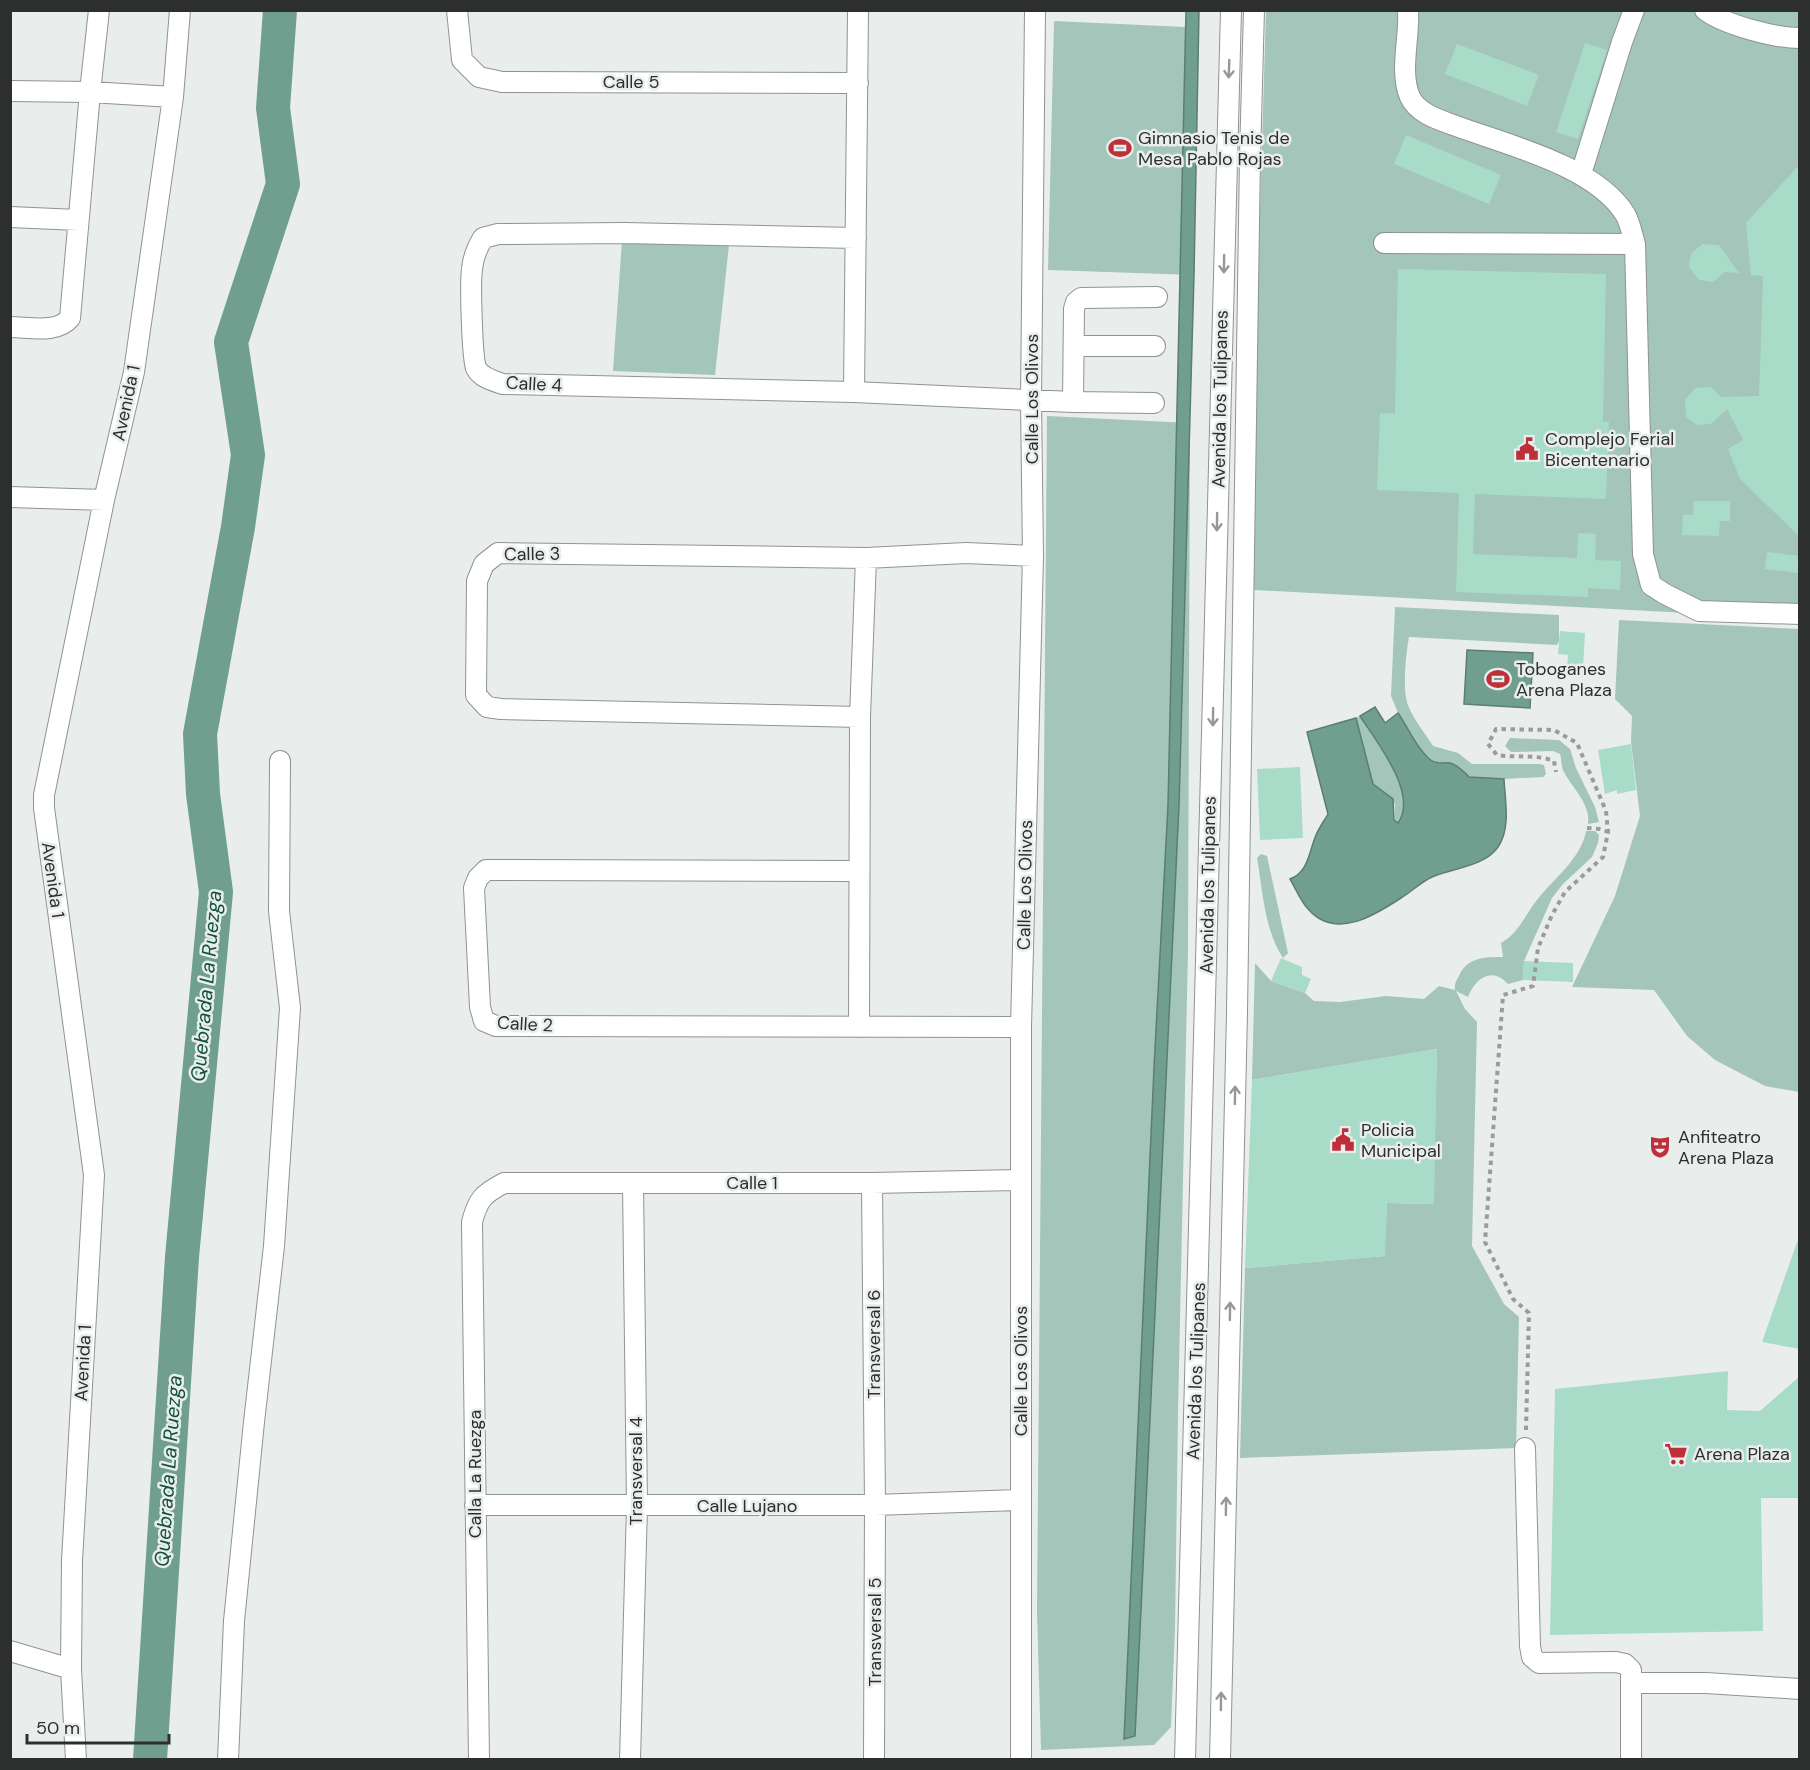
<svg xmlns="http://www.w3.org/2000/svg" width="1810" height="1770" viewBox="0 0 1810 1770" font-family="'DM Sans',sans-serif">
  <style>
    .green { fill: #a4c5b9 }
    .water { fill: #709f8f; stroke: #5c7d72; stroke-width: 1.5 }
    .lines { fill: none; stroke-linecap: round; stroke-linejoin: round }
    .river { stroke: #709f8f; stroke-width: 34 }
    .building { fill: #a9dbc9 }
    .minor-casing { stroke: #8f9391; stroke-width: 22 }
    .path { stroke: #999c9b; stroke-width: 4; stroke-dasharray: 4.5 4.5; stroke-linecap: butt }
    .minor { stroke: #fff; stroke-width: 20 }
    .oneway { stroke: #969796 }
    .labels { text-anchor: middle; stroke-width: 5; stroke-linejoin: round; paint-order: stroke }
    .street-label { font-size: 18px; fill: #2d2f2e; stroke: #e9eeec }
    .poi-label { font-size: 18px; fill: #2d2f2e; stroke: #e9eeec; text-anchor: start }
    .water-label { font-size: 20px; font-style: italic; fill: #105140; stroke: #e9eeec }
  </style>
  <rect width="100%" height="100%" fill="#e9eeec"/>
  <path class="green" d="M1266 11H1799V619L1254 590 1257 308Z
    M1054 21 1185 27 1194 275 1048 270Z
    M622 240 729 245 715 375 613 371Z
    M1047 416 1190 423 1188 950 1178 1412 1175 1629 1171 1727 1154 1745 1041 1750 1037 1611Z
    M1395 607 1559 615V641L1557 645 1409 637C1406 653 1402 690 1408 705 1413 719 1425 733 1433 746L1458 753 1472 764H1539L1544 765 1546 774 1543 777 1504 779 1469 777 1450 763 1439 764 1424 754 1398 713 1391 696Z
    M1619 620 1799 629V1092L1765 1086 1715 1060 1687 1036 1654 990 1572 987 1615 896 1640 816 1631 742 1632 716 1615 699Z
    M1360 716C1376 742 1419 794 1398 823L1395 820V804L1387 794 1373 784 1356 718Z
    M1510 738 1559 740 1570 749 1576 768 1595 807 1599 822 1588 824C1591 804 1572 788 1564 772 1561 767 1562 760 1560 754L1553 751 1511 752 1505 746Z
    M1586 831H1595L1599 835 1598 843 1592 857 1563 884 1552 898 1524 961 1523 980 1508 984C1492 966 1475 978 1468 997L1456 991 1465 1009 1477 1022 1472 1246 1504 1304 1519 1317 1516 1448 1240 1458 1245 1268 1384 1256 1387 1203 1433 1204 1437 1049 1252 1080 1255 963 1271 981 1305 993 1314 1001 1340 1002 1386 996 1424 999 1439 986 1455 990C1454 984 1456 981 1459 976 1467 957 1485 957 1503 957L1501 943C1518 934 1525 915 1537 900 1553 879 1581 859 1586 831Z
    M1261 854 1267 856 1288 953 1283 958C1264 929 1263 891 1257 858Z"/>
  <path class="water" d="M1199 11 1194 275 1179 805 1135 1736 1124 1739 1154 1068 1168 805 1186 11Z
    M1467 650 1533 653 1530 708 1464 704Z
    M1375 707 1385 723 1398 713C1407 726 1419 752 1431 760 1438 765 1443 762 1450 763 1458 765 1464 772 1469 777L1504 779C1505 801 1511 828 1498 847 1484 867 1452 868 1432 877 1421 882 1411 892 1401 898 1375 915 1336 940 1309 910 1301 902 1296 889 1290 879 1309 872 1309 851 1316 835 1319 828 1324 821 1328 814L1307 732 1356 718 1373 784 1393 799 1394 820 1398 823C1419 794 1376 741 1360 716Z"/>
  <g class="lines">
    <path class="river" d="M150 1760 182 1257 216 892 203 794 200 734 238 527 248 455 231 342 283 184 273 108 280 10"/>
  </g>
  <path class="building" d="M1585 43 1607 50 1578 139 1556 132Z
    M1457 44 1539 75 1527 106 1445 74Z
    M1406 135 1501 175 1489 204 1394 164Z
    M1800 164V537L1740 479 1728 449 1743 440 1727 409 1711 424 1697 425 1686 417 1685 400 1695 388 1711 387 1721 397 1759 396 1763 276 1751 275 1746 223Z
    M1703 244 1719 245 1739 273 1725 272 1713 282 1699 280 1689 267 1691 253Z
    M1398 269 1606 274 1603 422H1609L1606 499 1475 494 1473 554 1577 558 1578 533 1596 534 1595 560 1621 561 1620 590 1588 588V597L1456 592 1459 493 1377 490 1380 413 1395 414Z
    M1694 501H1730V521H1720L1719 536 1682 535 1683 515H1693Z
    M1767 552 1800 556 1798 573 1765 569Z
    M1560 631 1585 633 1583 669 1567 667 1568 655 1558 654Z
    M1631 744 1636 790 1617 794V790L1605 794 1598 750Z
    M1300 767 1303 838 1260 840 1257 769Z
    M1281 958 1302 967V975L1311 979 1305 993 1271 981Z
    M1524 961 1573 963V982L1523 980Z
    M1437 1049 1434 1204 1387 1203 1385 1256 1245 1268 1252 1080Z
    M1797 1242H1800V1349L1762 1342Z
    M1728 1371 1727 1410 1760 1411 1800 1376V1498H1761L1763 1631 1550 1635 1555 1389Z"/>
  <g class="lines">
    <g class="minor-casing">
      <path id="minor" d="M457 10 462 60 479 77 502 82 858 83
        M1408 10C1410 37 1399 72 1410 97 1418 114 1440 120 1456 126 1508 145 1595 166 1625 214 1630 222 1632 234 1635 244L1643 554 1651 585 1665 594 1699 611 1800 614
        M1705 10C1725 25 1775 38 1800 38
        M10 91 90 92 173 97
        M1581 174 1622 42 1634 10
        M10 217 78 220
        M856 238 624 233 498 234 483 238C477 248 473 257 472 269 470 283 472 356 476 368 481 378 494 381 503 384L854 392 1073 402
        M1384 243 1635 244
        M10 327C29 327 57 334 70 318L90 92 99 10
        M1074 346H1155
        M854 392 858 10
        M1154 403 1073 402 1074 309 1076 302 1081 298 1157 297
        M10 497 104 500
        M860 717 501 709 487 707 476 695 477 581 484 564 498 553 866 558 966 553 1033 556
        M858 871 486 870 478 878 474 888 480 1007 484 1021 496 1026 1021 1027
        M859 1027 860 717 866 558
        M872 1183 875 1505 874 1760
        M1525 1448 1530 1646 1532 1657 1539 1663 1616 1662 1625 1664 1631 1670V1760
        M475 1505H875L1020 1500
        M10 1651 71 1669
        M1633 1683H1706L1800 1689
        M76 1760 71 1669 72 1561 94 1175 44 808V795L104 500 134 372 173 97 180 10
        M228 1760 234 1621 254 1422 274 1246 290 1008 279 911 280 761
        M479 1760 472 1222C478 1199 483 1194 504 1183H872L1021 1180
        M630 1760 637 1506 633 1183
        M1021 1760V1027L1033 556 1031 401 1035 10
        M1185 1760 1231 10
        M1220 1760 1237 1012 1250 156 1254 10"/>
    </g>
    <path class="path" d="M1587 828 1600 829 1608 832
      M1526 1430 1529 1313 1513 1299 1485 1242 1503 995 1533 986 1538 948 1552 915 1565 892 1603 857 1608 832 1606 811 1577 743 1554 730 1496 729 1488 744 1497 755C1516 758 1536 754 1554 761L1556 772"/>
    <use href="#minor" class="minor"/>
  </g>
  <defs><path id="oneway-shaft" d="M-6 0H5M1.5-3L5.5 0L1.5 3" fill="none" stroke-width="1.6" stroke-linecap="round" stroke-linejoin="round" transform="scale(1.5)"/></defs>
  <g class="oneway">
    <use href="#oneway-shaft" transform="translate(1229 69) rotate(92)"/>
    <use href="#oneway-shaft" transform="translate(1224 264) rotate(91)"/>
    <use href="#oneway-shaft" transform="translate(1217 522) rotate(91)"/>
    <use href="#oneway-shaft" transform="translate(1213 717) rotate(91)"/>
    <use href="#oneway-shaft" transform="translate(1235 1095) rotate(-89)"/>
    <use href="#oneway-shaft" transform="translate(1230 1311) rotate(-89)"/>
    <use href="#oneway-shaft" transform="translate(1226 1506) rotate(-89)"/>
    <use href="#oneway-shaft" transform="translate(1221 1701) rotate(-89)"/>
  </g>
  <defs>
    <g id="stadium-bare" transform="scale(1.8)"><path d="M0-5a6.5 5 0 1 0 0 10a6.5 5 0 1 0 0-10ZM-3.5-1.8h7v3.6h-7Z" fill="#bf2f3a" stroke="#e9eeec" stroke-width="2.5" paint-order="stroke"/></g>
    <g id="civic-bare" transform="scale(1.8)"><path d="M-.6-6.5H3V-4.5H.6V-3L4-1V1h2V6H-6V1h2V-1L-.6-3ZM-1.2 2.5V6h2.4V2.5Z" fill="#bf2f3a" stroke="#e9eeec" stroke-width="2.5" paint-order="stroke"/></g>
    <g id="theatre-bare" transform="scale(1.8)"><path d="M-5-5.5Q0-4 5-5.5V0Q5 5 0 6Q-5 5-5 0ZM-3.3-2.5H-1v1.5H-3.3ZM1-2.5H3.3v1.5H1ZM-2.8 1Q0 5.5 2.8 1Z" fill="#bf2f3a" stroke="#e9eeec" stroke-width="2.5" paint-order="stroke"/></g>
    <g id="supermarket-bare" transform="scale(1.8)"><path d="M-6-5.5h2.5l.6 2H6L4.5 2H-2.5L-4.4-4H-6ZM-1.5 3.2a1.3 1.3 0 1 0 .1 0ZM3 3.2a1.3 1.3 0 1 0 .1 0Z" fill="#bf2f3a" stroke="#e9eeec" stroke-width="2.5" paint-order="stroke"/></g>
  </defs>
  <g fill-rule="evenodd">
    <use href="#stadium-bare" x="1120" y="148"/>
    <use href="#civic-bare" x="1527" y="449"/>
    <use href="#stadium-bare" x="1498" y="679"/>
    <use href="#civic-bare" x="1343" y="1140"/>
    <use href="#theatre-bare" x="1660" y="1147"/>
    <use href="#supermarket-bare" x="1676" y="1454"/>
  </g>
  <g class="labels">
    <g class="street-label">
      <text x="631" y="88">Calle 5</text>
      <text transform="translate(534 384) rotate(3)" y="6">Calle 4</text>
      <text transform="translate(1032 399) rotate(-90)" y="6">Calle Los Olivos</text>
      <text transform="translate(1220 399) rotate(-89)" y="6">Avenida los Tulipanes</text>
      <text transform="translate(126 403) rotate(-78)" y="6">Avenida 1</text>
      <text transform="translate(532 554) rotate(-1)" y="6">Calle 3</text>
      <text transform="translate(53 880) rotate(82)" y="6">Avenida 1</text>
      <text transform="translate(1025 885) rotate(-89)" y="6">Calle Los Olivos</text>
      <text transform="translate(1208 885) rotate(-89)" y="6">Avenida los Tulipanes</text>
      <text transform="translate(525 1024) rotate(3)" y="6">Calle 2</text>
      <text x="752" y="1189">Calle 1</text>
      <text transform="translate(874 1344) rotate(-90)" y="6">Transversal 6</text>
      <text transform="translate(83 1363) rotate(-87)" y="6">Avenida 1</text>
      <text transform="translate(1021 1371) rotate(-90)" y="6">Calle Los Olivos</text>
      <text transform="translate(1196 1371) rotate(-88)" y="6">Avenida los Tulipanes</text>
      <text transform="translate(636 1471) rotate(-90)" y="6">Transversal 4</text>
      <text transform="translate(475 1474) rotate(-90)" y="6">Calla La Ruezga</text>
      <text x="747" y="1512">Calle Lujano</text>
      <text transform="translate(875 1632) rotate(-90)" y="6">Transversal 5</text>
    </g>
    <g class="poi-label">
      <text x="1138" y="144">Gimnasio Tenis de<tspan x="1138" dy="21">Mesa Pablo Rojas</tspan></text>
      <text x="1545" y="445">Complejo Ferial<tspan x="1545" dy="21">Bicentenario</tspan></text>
      <text x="1516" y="675">Toboganes<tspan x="1516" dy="21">Arena Plaza</tspan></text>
      <text x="1361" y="1136">Policia<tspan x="1361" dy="21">Municipal</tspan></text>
      <text x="1678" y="1143">Anfiteatro<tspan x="1678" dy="21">Arena Plaza</tspan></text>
      <text x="1694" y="1460">Arena Plaza</text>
    </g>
    <g class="water-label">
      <text transform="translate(206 986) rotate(-85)" y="7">Quebrada La Ruezga</text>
      <text transform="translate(168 1471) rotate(-86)" y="7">Quebrada La Ruezga</text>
    </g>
  </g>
  <rect width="1810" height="1770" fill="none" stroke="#2d2f2e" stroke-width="24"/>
  <path d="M27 1734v9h142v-9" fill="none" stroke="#2d2f2e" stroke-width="3"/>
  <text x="36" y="1734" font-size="18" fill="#2d2f2e" stroke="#e9eeec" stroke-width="4.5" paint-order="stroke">50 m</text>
</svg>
